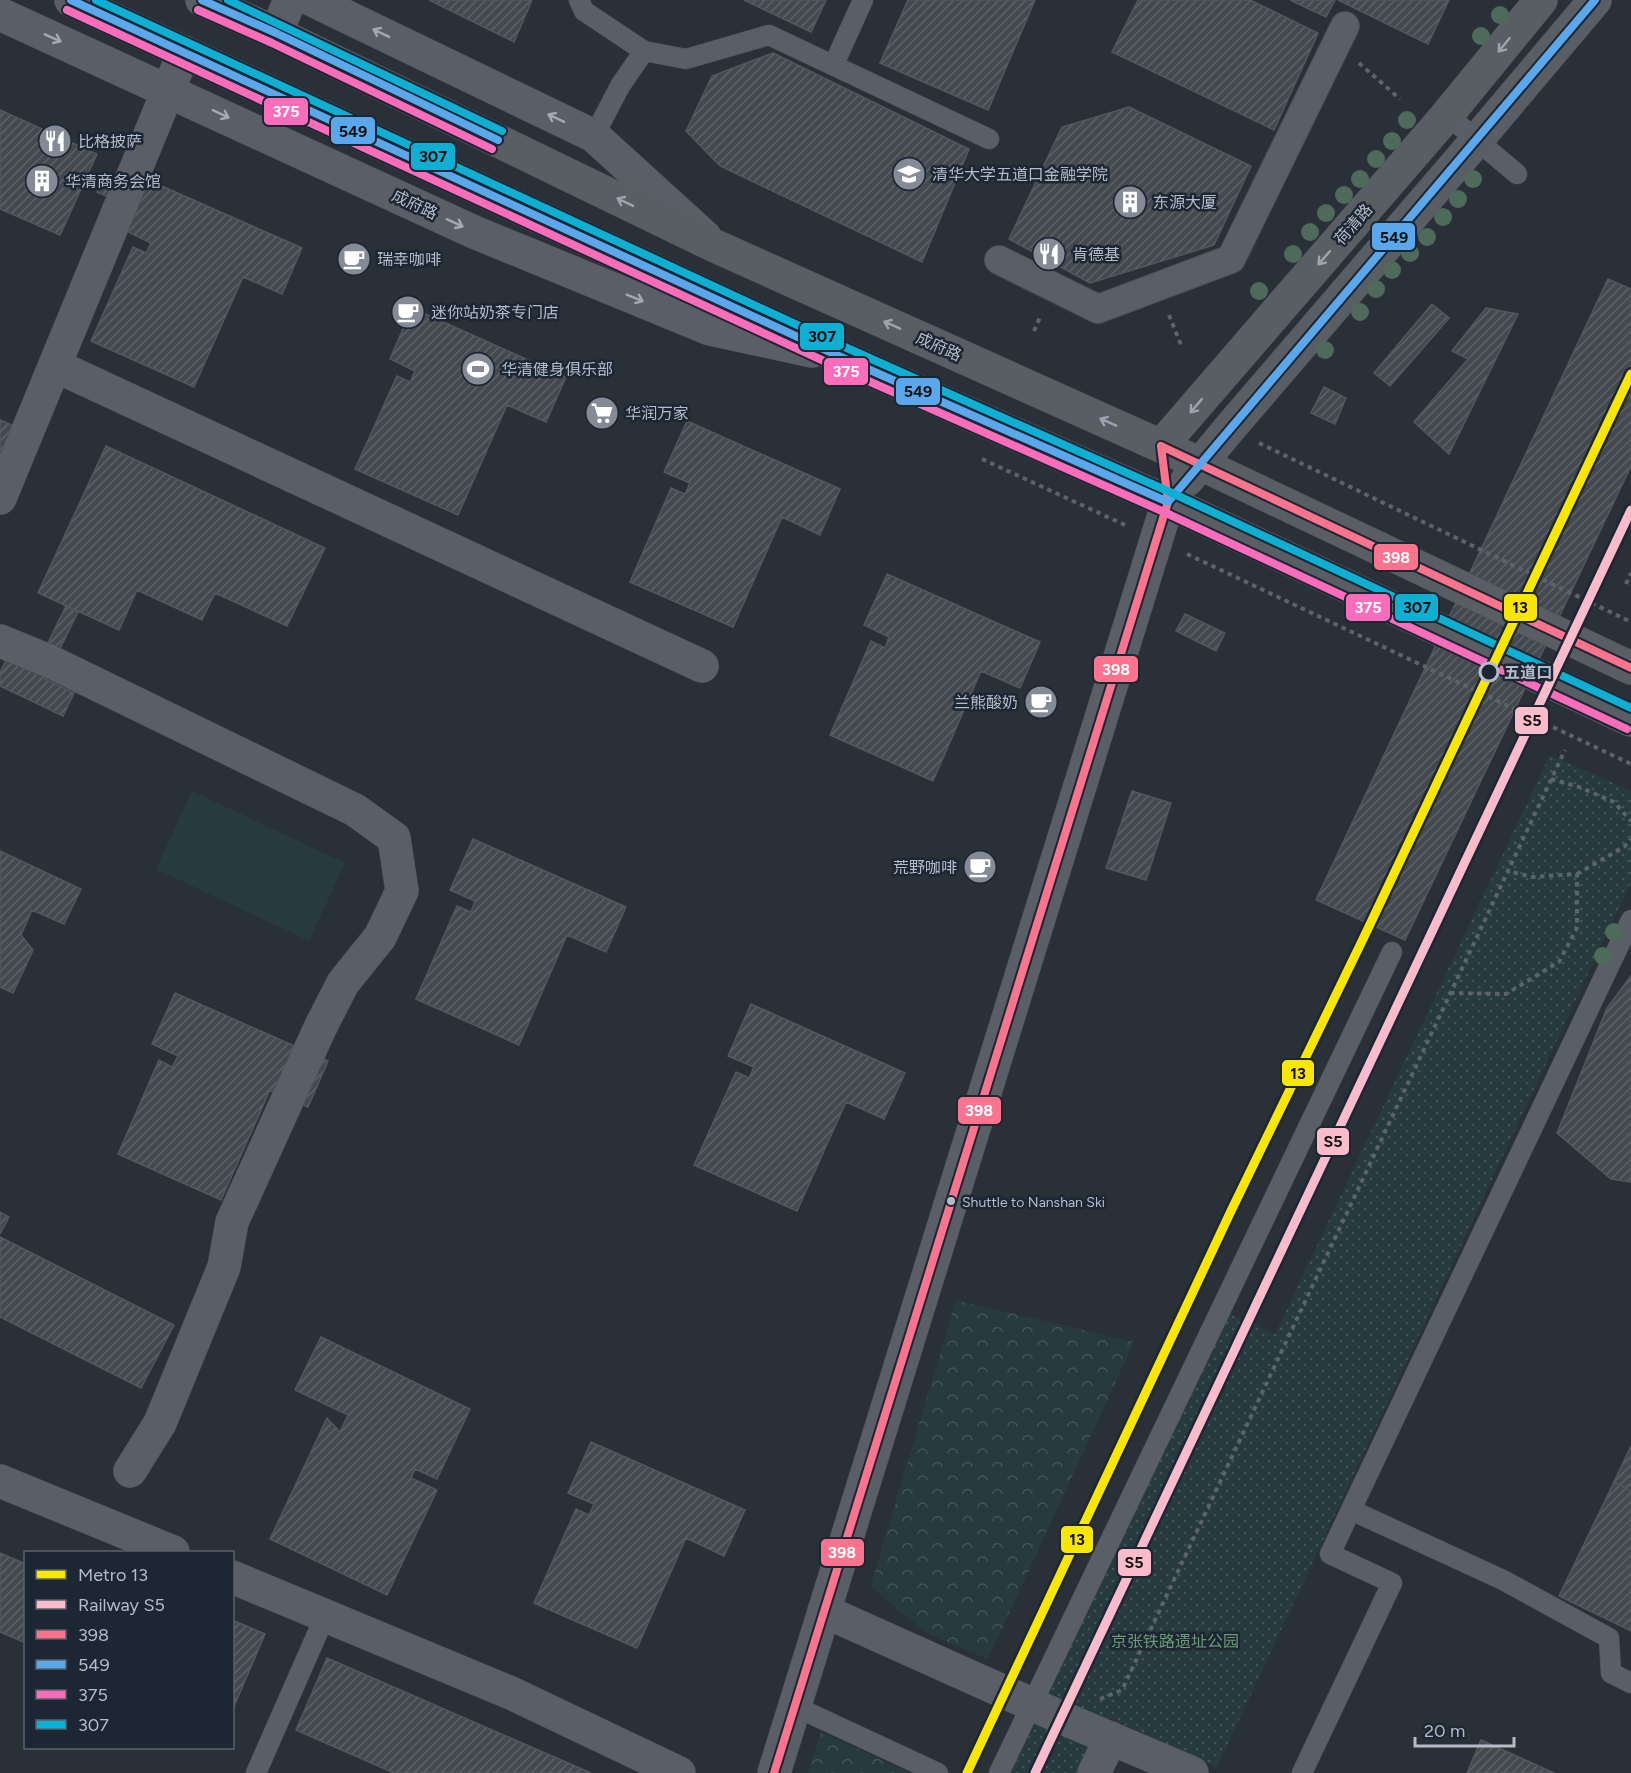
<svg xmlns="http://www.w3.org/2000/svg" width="1631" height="1773" viewBox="0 0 1631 1773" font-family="Figtree,'Noto Sans SC',sans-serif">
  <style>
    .forest { fill: url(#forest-crowns) }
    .park { fill: url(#park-dots) }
    .garden { fill: #273a3e }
    .building { fill: url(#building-hatch); stroke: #52575f; stroke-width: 1.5 }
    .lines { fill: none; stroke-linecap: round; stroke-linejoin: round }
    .service-casing { stroke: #484c53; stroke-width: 21 }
    .pedestrian-casing { stroke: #484c53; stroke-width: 30 }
    .minor-casing { stroke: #484c53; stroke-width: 34 }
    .tertiary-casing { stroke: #484c53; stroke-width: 34 }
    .secondary-casing { stroke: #484c53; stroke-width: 34 }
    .path { stroke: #5d636a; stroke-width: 4; stroke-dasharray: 4.5 4.5; stroke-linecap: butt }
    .service { stroke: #5a5e66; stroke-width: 20 }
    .pedestrian { stroke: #5a5e66; stroke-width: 28 }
    .minor { stroke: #5a5e66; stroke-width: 33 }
    .tertiary { stroke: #5a5e66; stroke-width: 33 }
    .secondary { stroke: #595d64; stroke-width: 33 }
    .bus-1-casing { stroke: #1d2633; stroke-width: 12 }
    .bus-2-casing { stroke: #1d2633; stroke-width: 12 }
    .bus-3-casing { stroke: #1d2633; stroke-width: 12 }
    .bus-4-casing { stroke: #1d2633; stroke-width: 12 }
    .bus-1 { stroke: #fc738d; stroke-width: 8 }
    .bus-2 { stroke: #5aa8eb; stroke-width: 8 }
    .bus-3 { stroke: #fb6dba; stroke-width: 8 }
    .bus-4 { stroke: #0dafd3; stroke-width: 8 }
    .rail-1-casing { stroke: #1d2633; stroke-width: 14 }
    .rail-1 { stroke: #fabbcb; stroke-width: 9 }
    .metro-1-casing { stroke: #1d2633; stroke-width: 14 }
    .metro-1 { stroke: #f9e700; stroke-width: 9 }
    .tree { fill: #4e6a5a }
    .oneway { stroke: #a2a9b5 }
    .oneway2 { stroke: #9da4b0 }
    .stop-dot { fill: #1d2633; stroke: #b4bcc9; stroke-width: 3 }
    .bus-dot { fill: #b4bcc9; stroke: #1d2633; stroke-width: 2 }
    .labels { text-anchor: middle; stroke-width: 5; stroke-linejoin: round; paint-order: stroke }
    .bus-label { font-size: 14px; fill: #b4bcc9; stroke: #1d2633; text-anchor: start }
    .poi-label { font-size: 16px; fill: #b4bcc9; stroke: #1d2633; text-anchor: start }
    .street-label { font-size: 16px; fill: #b4bcc9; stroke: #1d2633 }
    .stop-label { font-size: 16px; font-weight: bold; fill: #b4bcc9; stroke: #1d2633; text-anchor: start }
    .park-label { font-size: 16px; fill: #6b9a76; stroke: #1d2633 }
    .line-badge { stroke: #1d2633; stroke-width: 2 }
    .badge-label { font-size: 16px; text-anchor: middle; font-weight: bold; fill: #fff }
    .pale-badge-label { font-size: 16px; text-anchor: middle; font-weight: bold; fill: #111 }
  </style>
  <defs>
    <pattern id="forest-crowns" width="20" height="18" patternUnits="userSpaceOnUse" patternTransform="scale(1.5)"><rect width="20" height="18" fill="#273a3e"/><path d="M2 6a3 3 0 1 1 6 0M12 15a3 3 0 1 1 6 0" fill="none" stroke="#445559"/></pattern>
    <pattern id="park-dots" width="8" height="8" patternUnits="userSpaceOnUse" patternTransform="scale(1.5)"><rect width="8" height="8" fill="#273a3e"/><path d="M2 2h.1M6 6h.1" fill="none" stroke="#445559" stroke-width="1.8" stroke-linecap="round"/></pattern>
    <pattern id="building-hatch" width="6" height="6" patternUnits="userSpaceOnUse" patternTransform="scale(1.5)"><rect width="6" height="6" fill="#444950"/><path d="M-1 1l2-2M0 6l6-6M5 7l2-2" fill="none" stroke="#5d6168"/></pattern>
  </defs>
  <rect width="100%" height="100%" fill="#2a3038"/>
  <path class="forest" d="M956 1300 1134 1342 988 1659 930 1635 898 1610 871 1585Z
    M821 1732 910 1773H808Z"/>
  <path class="park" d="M1550 755 1631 791V882L1217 1767 1109 1718 1083 1773H1011L1228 1313 1275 1334Z"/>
  <path class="garden" d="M192 791 345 863 309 941 156 869Z"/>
  <path class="building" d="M429 0H532L514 42Z
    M744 0H826L811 32Z
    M908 0H1035L988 110 880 63Z
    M1138 0H1250L1318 33 1274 130 1112 52Z
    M1290 0H1335L1326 17Z
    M1338 0H1449L1428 44Z
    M773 53 969 149 922 262 720 166 686 131 712 76Z
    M1129 107 1251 166 1214 245 1090 283 1009 239 1062 127Z
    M0 110 97 154 60 235 0 209Z
    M105 175 138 188 130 206 97 192Z
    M148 180 302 248 282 294 243 277 194 387 91 341 133 247 146 253 151 243 126 231Z
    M1608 279 1631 289V466L1405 940 1316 900Z
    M1432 304 1449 318 1390 386 1374 373Z
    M412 308 566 377 546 422 507 405 458 515 355 469 397 376 410 382 415 371 390 359Z
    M1486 308 1518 314 1449 454 1414 422 1468 359 1452 351Z
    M1324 387 1346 398 1335 424 1311 413Z
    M0 420 14 426 0 456Z
    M687 421 840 489 820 535 782 517 733 627 630 582 671 488 685 494 690 483 664 472Z
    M106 446 325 548 287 626 215 593 202 620 137 590 119 630 38 593Z
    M887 574 1040 642 1020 688 981 671 933 781 830 735 871 641 885 648 889 637 864 625Z
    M66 606 78 612 45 679 74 693 63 716 0 686V673L7 658 34 671Z
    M1185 614 1225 633 1216 651 1176 631Z
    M1132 791 1171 803 1146 880 1106 868Z
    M473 839 626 907 606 952 567 935 519 1045 416 999 457 906 471 912 475 901 450 890Z
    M0 851 81 889 64 924 32 910 21 935 33 950 13 993 0 987Z
    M1631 976V1182L1611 1179 1557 1133 1607 1008Z
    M175 993 328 1061 308 1107 270 1090 221 1200 118 1154 159 1060 172 1067 178 1056 152 1044Z
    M751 1004 905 1073 884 1119 846 1102 797 1211 694 1165 736 1072 749 1078 754 1067 728 1056Z
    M0 1212 9 1217 0 1234Z
    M0 1237 174 1325 141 1388 0 1317Z
    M321 1337 470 1409 437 1479 415 1469 411 1478 437 1490 387 1595 270 1539 327 1418 340 1432 348 1415 295 1390Z
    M591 1442 745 1510 724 1556 686 1538 637 1648 534 1603 576 1509 589 1515 594 1504 568 1493Z
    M1631 1446V1491L1614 1482Z
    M1614 1482 1631 1491V1631L1559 1596Z
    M0 1553 26 1564V1643L0 1632Z
    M232 1620 265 1634 232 1711Z
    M327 1658 591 1773H394L296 1730Z
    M1481 1740 1554 1773H1467Z"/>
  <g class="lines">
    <g class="service-casing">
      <path id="service" d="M579 0 584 11 644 51 686 59 769 35 989 139
        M834 64 863 0
        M1447 115 1517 174
        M594 136 620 86 644 51
        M1351 1510 1503 1580 1609 1638 1611 1673 1631 1683
        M794 1706 938 1773
        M256 1773 325 1616
        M999 1773 1392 952
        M1302 1773 1392 1583 1330 1554 1631 920"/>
    </g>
    <g class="pedestrian-casing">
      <path id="pedestrian" d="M999 260 1098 309 1231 259 1345 26"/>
    </g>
    <g class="minor-casing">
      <path id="minor" d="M56 366 702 666
        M0 498 184 52
        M0 641 49 661 355 810 394 838 402 891 380 937 343 983 320 1028 232 1222 224 1267 160 1423 130 1471
        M0 1481 173 1552
        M232 1577 511 1693 679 1773
        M824 1611 1058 1716 1192 1773
        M1094 1773 1111 1738"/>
    </g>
    <g class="tertiary-casing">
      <path id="tertiary" d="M312 0 594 136 705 237
        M0 14 474 232 710 329 812 351
        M276 33 290 0
        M774 1773 1168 502"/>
    </g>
    <g class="secondary-casing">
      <path id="secondary" d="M71 0 843 358 1168 502 1631 720
        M202 0 276 33 715 246 1201 464 1631 668
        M1161 446 1447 115 1541 0
        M1187 480 1229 429 1477 140 1595 0"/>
    </g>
    <path class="path" d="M1359 63 1400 99
      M1169 315 1181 345
      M1034 331 1041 315
      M1259 443 1631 622
      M982 459 1125 525
      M1187 554 1631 764
      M1626 584 1631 573
      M1551 779 1579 787 1614 802 1631 821
      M1577 874 1624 847 1631 839
      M1450 993 1506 994 1559 962 1577 928V874L1532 877 1508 871
      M1100 1699 1122 1690 1565 750"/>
    <use href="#service" class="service"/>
    <use href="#pedestrian" class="pedestrian"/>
    <use href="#minor" class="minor"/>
    <use href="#tertiary" class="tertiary"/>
    <use href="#secondary" class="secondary"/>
    <g class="bus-1-casing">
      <path id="bus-1" d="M1161 446 1631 668
        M774 1773 1168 502 1161 446"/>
    </g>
    <g class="bus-2-casing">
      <path id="bus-2" d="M71 0 843 358 1168 502 1595 0
        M202 0 276 33 498 140"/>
    </g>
    <g class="bus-3-casing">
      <path id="bus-3" d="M67 10 839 368 1164 512 1627 729
        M198 10 272 43 492 149"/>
    </g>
    <g class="bus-4-casing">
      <path id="bus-4" d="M96 0 847 348 1172 493 1631 708
        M228 0 502 131"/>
    </g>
    <use href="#bus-1" class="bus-1"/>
    <use href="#bus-2" class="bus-2"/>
    <use href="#bus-3" class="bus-3"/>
    <use href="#bus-4" class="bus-4"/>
    <g class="rail-1-casing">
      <path id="rail-1" d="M1035 1773 1631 510"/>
    </g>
    <use href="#rail-1" class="rail-1"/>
    <g class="metro-1-casing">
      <path id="metro-1" d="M967 1773 1231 1211 1364 937 1631 374"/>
    </g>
    <use href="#metro-1" class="metro-1"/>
  </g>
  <g class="tree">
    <circle cx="1500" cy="15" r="9"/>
    <circle cx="1481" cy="36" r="9"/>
    <circle cx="1407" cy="120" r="9"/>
    <circle cx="1392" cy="141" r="9"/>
    <circle cx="1376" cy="159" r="9"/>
    <circle cx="1360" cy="179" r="9"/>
    <circle cx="1473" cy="179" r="9"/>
    <circle cx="1344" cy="195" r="9"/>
    <circle cx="1458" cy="199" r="9"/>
    <circle cx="1326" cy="213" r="9"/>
    <circle cx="1443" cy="217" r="9"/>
    <circle cx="1310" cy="232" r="9"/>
    <circle cx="1427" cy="237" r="9"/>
    <circle cx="1410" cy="253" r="9"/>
    <circle cx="1293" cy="254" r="9"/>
    <circle cx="1392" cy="270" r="9"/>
    <circle cx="1376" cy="289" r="9"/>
    <circle cx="1259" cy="291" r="9"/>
    <circle cx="1360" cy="312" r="9"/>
    <circle cx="1325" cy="350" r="9"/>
    <circle cx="1614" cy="932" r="9"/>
    <circle cx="1603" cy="956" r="9"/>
  </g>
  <defs><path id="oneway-shaft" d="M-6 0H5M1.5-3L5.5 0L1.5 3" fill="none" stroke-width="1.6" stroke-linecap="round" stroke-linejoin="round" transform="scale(1.5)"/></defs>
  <g class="oneway">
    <use href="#oneway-shaft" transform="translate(381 33) rotate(-154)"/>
    <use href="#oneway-shaft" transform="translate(53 38) rotate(24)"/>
    <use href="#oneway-shaft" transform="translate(221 114) rotate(25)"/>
    <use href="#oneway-shaft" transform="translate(556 118) rotate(-154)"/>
    <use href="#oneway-shaft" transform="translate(455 223) rotate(25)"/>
    <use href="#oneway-shaft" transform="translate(635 298) rotate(22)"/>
  </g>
  <g class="oneway2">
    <use href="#oneway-shaft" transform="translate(1504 45) rotate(129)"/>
    <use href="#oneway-shaft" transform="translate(625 202) rotate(-154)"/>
    <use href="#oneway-shaft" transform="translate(1324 258) rotate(131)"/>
    <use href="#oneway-shaft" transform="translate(892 325) rotate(-156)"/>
    <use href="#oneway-shaft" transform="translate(1196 406) rotate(130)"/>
    <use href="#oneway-shaft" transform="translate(1108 422) rotate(-156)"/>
  </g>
  <defs>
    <g id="restaurant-disc" transform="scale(1.725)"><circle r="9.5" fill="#848b96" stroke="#1d2633"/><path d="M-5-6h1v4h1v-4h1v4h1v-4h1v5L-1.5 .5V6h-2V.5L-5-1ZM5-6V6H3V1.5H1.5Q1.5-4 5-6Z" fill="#fff"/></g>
    <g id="university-disc" transform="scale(1.725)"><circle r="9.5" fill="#848b96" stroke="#1d2633"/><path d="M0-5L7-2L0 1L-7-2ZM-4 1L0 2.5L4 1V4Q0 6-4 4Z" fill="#fff"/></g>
    <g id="building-disc" transform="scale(1.725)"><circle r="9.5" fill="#848b96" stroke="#1d2633"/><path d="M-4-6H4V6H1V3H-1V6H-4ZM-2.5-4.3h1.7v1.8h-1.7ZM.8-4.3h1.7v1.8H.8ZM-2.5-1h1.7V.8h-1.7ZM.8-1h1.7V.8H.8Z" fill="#fff"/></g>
    <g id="cafe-disc" transform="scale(1.725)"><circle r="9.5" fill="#848b96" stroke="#1d2633"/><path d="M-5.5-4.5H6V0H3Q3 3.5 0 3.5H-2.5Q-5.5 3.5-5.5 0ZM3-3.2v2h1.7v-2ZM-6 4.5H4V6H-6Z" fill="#fff"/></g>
    <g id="stadium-disc" transform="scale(1.725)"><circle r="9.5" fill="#848b96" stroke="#1d2633"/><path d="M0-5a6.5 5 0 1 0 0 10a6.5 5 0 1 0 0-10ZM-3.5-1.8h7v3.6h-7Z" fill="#fff"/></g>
    <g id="supermarket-disc" transform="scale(1.725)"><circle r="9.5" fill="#848b96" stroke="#1d2633"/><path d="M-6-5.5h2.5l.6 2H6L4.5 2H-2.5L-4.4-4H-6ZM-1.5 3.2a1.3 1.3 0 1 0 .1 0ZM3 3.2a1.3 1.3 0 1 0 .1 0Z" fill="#fff"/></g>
  </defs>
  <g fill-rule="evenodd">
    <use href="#restaurant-disc" x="55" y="141"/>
    <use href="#university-disc" x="909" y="174"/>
    <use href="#building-disc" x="42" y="181"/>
    <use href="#building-disc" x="1130" y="202"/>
    <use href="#restaurant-disc" x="1049" y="254"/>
    <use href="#cafe-disc" x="354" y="259"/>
    <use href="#cafe-disc" x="408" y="312"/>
    <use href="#stadium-disc" x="478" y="369"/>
    <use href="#supermarket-disc" x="602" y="413"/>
    <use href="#cafe-disc" x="1041" y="702"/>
    <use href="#cafe-disc" x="980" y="867"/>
  </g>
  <circle class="stop-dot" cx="1489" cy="672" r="9"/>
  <circle class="bus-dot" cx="951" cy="1201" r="5"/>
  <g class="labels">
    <g class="bus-label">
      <text x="962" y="1207">Shuttle to Nanshan Ski</text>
    </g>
    <g class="poi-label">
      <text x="78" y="147">比格披萨</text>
      <text x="932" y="180">清华大学五道口金融学院</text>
      <text x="65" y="187">华清商务会馆</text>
      <text x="1153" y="208">东源大厦</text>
      <text x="1072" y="260">肯德基</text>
      <text x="377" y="265">瑞幸咖啡</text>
      <text x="431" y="318">迷你站奶茶专门店</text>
      <text x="501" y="375">华清健身俱乐部</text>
      <text x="625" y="419">华润万家</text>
      <text x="1018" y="708" text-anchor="end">兰熊酸奶</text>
      <text x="957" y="873" text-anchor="end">荒野咖啡</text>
    </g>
    <g class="street-label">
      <text transform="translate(415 204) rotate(25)" y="6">成府路</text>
      <text transform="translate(1353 224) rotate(-49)" y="6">荷清路</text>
      <text transform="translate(939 346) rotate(24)" y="6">成府路</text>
    </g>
    <g class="stop-label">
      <text x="1504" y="678">五道口</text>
    </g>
    <g class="park-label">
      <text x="1175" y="1647">京张铁路遗址公园</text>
    </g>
  </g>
  <g class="line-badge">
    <rect x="263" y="97" width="46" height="29" rx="6" fill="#fb6dba"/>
    <rect x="330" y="116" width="46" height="29" rx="6" fill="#5aa8eb"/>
    <rect x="410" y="142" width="46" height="29" rx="6" fill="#0dafd3"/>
    <rect x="1371" y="222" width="45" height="29" rx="6" fill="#5aa8eb"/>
    <rect x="799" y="322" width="46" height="29" rx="6" fill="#0dafd3"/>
    <rect x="823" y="357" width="46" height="29" rx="6" fill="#fb6dba"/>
    <rect x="895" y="377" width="46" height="29" rx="6" fill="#5aa8eb"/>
    <rect x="1373" y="543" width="46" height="28" rx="6" fill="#fc738d"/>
    <rect x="1503" y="593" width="35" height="29" rx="6" fill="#f9e700"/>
    <rect x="1345" y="593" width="46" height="29" rx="6" fill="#fb6dba"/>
    <rect x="1394" y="593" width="45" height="29" rx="6" fill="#0dafd3"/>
    <rect x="1093" y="655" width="46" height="28" rx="6" fill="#fc738d"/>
    <rect x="1514" y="706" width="35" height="29" rx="6" fill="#fabbcb"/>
    <rect x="1281" y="1059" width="34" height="28" rx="6" fill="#f9e700"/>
    <rect x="957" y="1096" width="45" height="29" rx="6" fill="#fc738d"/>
    <rect x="1316" y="1127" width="34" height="29" rx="6" fill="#fabbcb"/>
    <rect x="1060" y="1525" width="34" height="29" rx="6" fill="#f9e700"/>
    <rect x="820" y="1538" width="45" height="29" rx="6" fill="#fc738d"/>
    <rect x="1117" y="1548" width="35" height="29" rx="6" fill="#fabbcb"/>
  </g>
  <g class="badge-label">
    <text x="286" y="117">375</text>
    <text x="846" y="377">375</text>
    <text x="1396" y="563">398</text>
    <text x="1368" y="613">375</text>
    <text x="1116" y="675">398</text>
    <text x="979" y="1116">398</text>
    <text x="842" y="1558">398</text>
  </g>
  <g class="pale-badge-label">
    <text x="353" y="137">549</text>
    <text x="433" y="162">307</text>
    <text x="1394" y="243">549</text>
    <text x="822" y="342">307</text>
    <text x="918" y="397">549</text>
    <text x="1520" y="613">13</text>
    <text x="1417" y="613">307</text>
    <text x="1532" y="726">S5</text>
    <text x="1298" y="1079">13</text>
    <text x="1333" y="1147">S5</text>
    <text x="1077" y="1545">13</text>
    <text x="1134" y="1568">S5</text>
  </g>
  <rect x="24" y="1551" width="210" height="198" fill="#1d2633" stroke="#59626f" stroke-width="1.5"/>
  <rect x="36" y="1570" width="30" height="9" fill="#f9e700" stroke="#59626f" stroke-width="1.5"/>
  <text x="78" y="1581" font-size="18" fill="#b4bcc9">Metro 13</text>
  <rect x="36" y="1600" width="30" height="9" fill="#fabbcb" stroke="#59626f" stroke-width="1.5"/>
  <text x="78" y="1611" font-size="18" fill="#b4bcc9">Railway S5</text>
  <rect x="36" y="1630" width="30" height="9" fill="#fc738d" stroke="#59626f" stroke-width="1.5"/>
  <text x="78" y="1641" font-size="18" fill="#b4bcc9">398</text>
  <rect x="36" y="1660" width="30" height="9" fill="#5aa8eb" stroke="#59626f" stroke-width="1.5"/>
  <text x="78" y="1671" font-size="18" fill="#b4bcc9">549</text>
  <rect x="36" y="1690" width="30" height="9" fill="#fb6dba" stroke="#59626f" stroke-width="1.5"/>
  <text x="78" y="1701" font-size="18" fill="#b4bcc9">375</text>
  <rect x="36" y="1720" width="30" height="9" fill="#0dafd3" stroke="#59626f" stroke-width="1.5"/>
  <text x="78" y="1731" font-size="18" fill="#b4bcc9">307</text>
  <path d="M1415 1737v9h99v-9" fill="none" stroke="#b4bcc9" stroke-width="3"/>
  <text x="1424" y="1737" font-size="18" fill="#b4bcc9" stroke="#1d2633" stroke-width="4.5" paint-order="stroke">20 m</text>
</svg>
